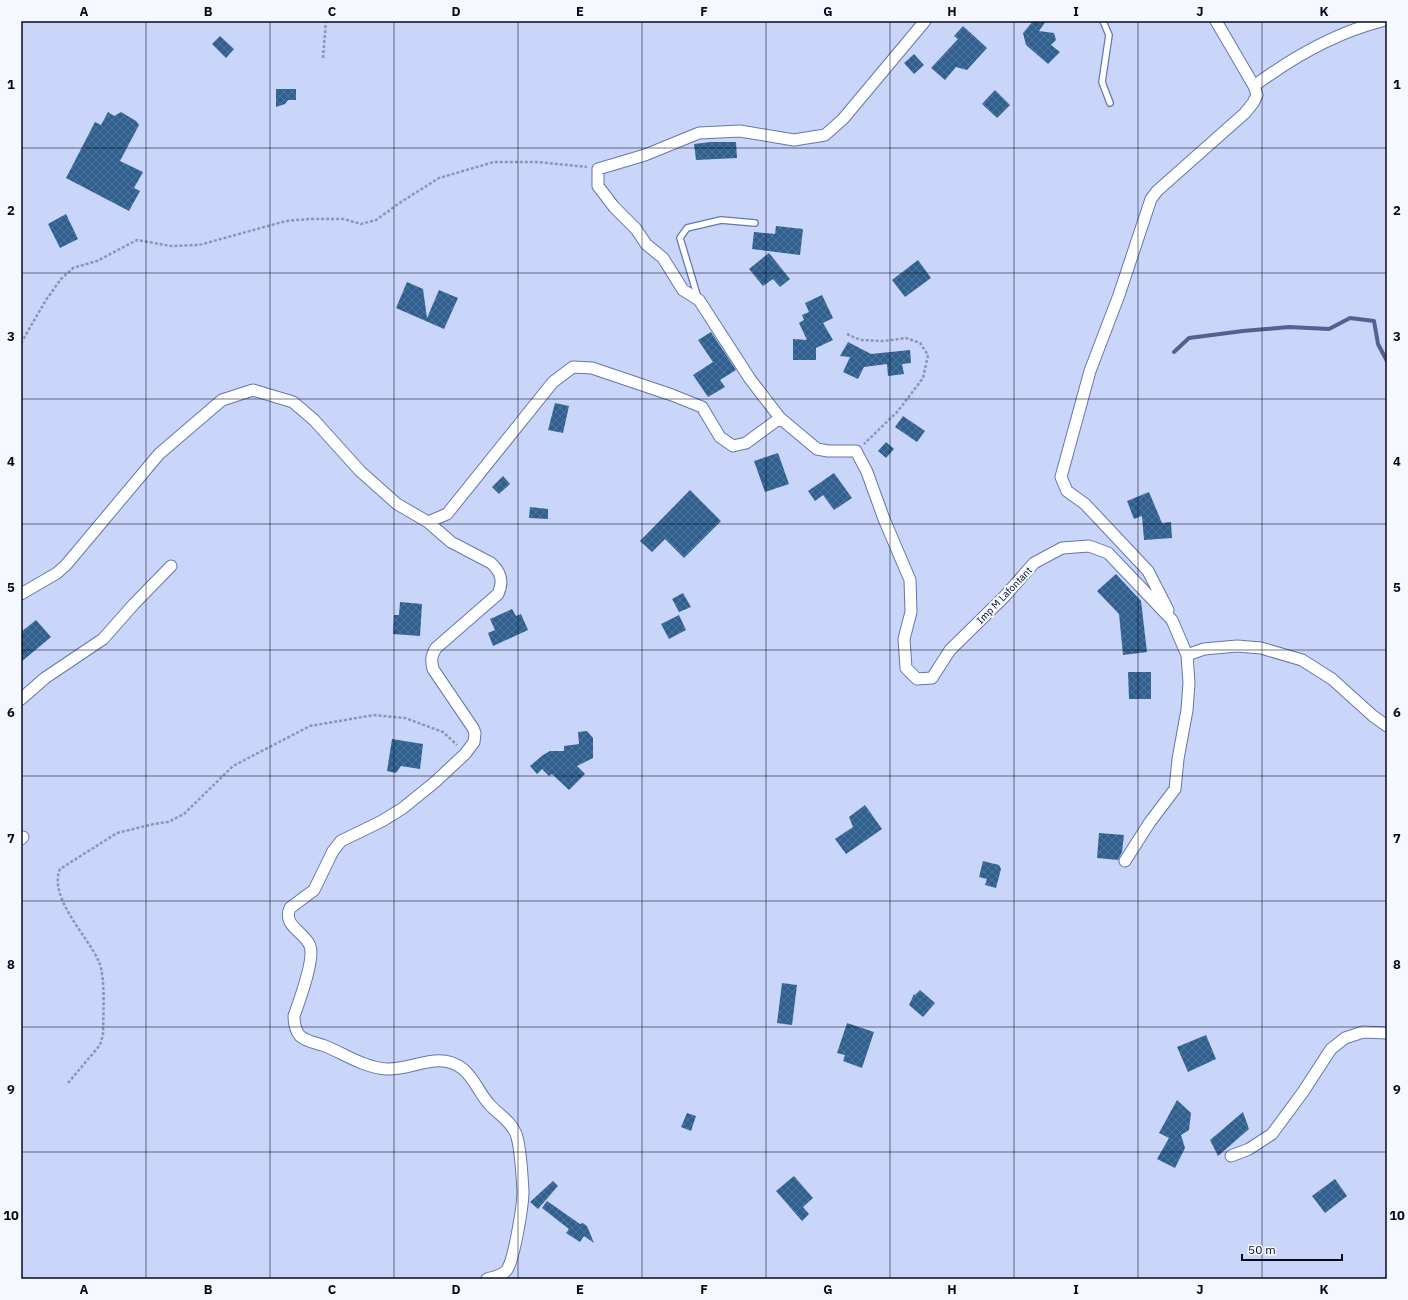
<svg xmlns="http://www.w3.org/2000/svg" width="1408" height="1300" viewBox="0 0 1408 1300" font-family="'IBM Plex Sans',sans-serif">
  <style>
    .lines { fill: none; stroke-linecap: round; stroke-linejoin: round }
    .stream { stroke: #526190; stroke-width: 4 }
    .building { fill: url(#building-cross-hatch) }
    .service-casing { stroke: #6476ac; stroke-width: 8 }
    .minor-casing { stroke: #6476ac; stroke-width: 13 }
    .path { stroke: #8b95b4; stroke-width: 2.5; stroke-dasharray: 3 2; stroke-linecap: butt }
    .service { stroke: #fff; stroke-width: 5.5 }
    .minor { stroke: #fff; stroke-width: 11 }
    .grid { fill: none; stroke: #060a1e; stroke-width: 1; stroke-opacity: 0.55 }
    .labels { text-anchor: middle; stroke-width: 4; stroke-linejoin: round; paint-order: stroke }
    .street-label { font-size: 10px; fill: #060a1e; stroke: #f5f8fe }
    .neatline { fill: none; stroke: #060a1e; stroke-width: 1.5 }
    .grid-label { font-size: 13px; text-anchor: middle; font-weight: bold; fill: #060a1e }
  </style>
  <defs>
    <pattern id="building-cross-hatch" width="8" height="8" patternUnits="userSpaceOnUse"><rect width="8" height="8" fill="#30608f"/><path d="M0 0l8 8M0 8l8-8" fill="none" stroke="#51769a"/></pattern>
  </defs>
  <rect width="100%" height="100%" fill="#c9d6fa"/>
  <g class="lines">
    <path class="stream" d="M1174 352 1189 338 1243 331 1289 327 1329 329 1350 318 1374 321 1378 344 1387 361"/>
  </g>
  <path class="building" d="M1033 21H1046L1039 31 1054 33 1056 40 1051 45 1060 52 1048 64 1026 45 1023 33Z
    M963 26 987 48 967 70 956 67 945 80 931 68 958 39 954 36Z
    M220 36 234 49 226 58 212 44Z
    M914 54 924 65 914 74 904 63Z
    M276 89H296V100H288L285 104 276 107Z
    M995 90 1010 105 997 118 982 104Z
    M108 112 114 116 121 112 136 121 139 125 120 161 143 172 134 188 140 191 129 211 66 178 95 122 101 125Z
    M711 142H736L737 158 696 160 694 144Z
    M66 214 78 239 60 248 48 224Z
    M776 226 803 229 800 255 752 249 754 232 775 234Z
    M769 253 790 279 780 287 773 279 763 286 749 269Z
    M918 260 931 278 905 297 892 280Z
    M407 282 423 289 427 318 439 290 458 298 444 329 396 308Z
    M822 295 833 318 823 323 833 340 816 348V360H793V339L807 340 799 323 804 320 802 315 809 312 805 303Z
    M711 332 736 370 720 380 725 387 708 397 693 375 713 362 698 340Z
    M848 342 871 354 910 350 911 363 902 364 904 374 888 376 887 364 864 367 858 379 843 372 850 357 840 356Z
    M555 403 569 406 563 433 548 430Z
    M903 416 925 431 917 442 895 427Z
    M886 442 894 449 886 458 878 451Z
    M778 453 789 484 765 492 754 461Z
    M834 473 852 498 834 510 823 495 815 501 808 491Z
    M503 476 510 484 499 494 492 487Z
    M690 490 721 521 684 558 665 539 652 552 640 541Z
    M1149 492 1162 523 1171 522 1172 538 1144 540 1142 516 1134 519 1127 501Z
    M530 507 548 509V519L529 518Z
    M1116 574 1141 601 1147 652 1123 655 1119 614 1097 591Z
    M683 593 691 607 679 612 672 599Z
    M400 602 422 604 420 636 393 634 394 615H399Z
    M512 609 516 616 521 614 528 630 493 646 488 633 495 630 490 619Z
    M679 615 686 630 669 639 661 624Z
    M36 620 51 637 21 662V632Z
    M1128 672H1151V699H1129Z
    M587 731 593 738V758L577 766 585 774 569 790 552 774 549 776 542 769 537 774 530 766 543 755 550 751H564V746L579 744 578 732Z
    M392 739 423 744 420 769 401 766 396 773 387 771Z
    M865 805 882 829 846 854 835 839 853 827 849 817Z
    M1099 833 1124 835 1122 852 1118 860 1097 858Z
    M983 861 999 865 1001 869 996 888 985 885 987 879 979 877Z
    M782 983 797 985 792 1025 777 1023Z
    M920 990 935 1003 923 1017 909 1005 914 994 915 995Z
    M847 1023 874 1032 862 1068 843 1061 845 1055 837 1053Z
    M1206 1035 1216 1059 1188 1072 1177 1047Z
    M1177 1100 1191 1113 1189 1130 1181 1135 1185 1148 1175 1168 1157 1159 1169 1138 1159 1133Z
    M1243 1112 1249 1129 1218 1156 1210 1140Z
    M687 1113 696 1116 691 1131 681 1127Z
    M794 1176 813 1198 803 1207 809 1214 802 1221 776 1191Z
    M1335 1179 1347 1196 1325 1213 1312 1196Z
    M553 1181 558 1186 538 1209 530 1202Z
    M547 1201 580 1224 583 1223 587 1226 594 1243 584 1236 580 1242 566 1233 569 1229 542 1208Z"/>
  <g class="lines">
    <g class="service-casing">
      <path id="service" d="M1103 21 1109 35 1102 82 1110 103
        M698 298 680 238 687 228 721 220 755 223"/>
    </g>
    <g class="minor-casing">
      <path id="minor" d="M925 21 843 119 825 135 794 140 740 131 699 133 645 155 598 169V186L614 207 636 229 646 244 663 258 683 290 699 300 750 379 780 418 817 449 828 451H856L867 472 884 519 910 580 911 612 904 639 906 668 917 679 932 678 950 650 1005 596 1034 563 1062 548 1089 546 1108 553 1172 620 1187 655 1204 649 1237 646 1261 648 1302 660 1332 679 1373 716 1387 726
        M1254 86C1293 57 1334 33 1382 21
        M428 522 451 542 491 563C501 572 504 581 498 594L436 648C431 656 431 660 433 669L473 728 475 733 474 742 465 754 435 782 403 808 382 821 341 841 333 851 314 890 290 908C282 926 305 932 310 946 315 959 299 1002 294 1016 294 1024 295 1030 300 1036 307 1042 317 1043 325 1046 345 1054 365 1068 387 1069 413 1070 439 1050 463 1069 475 1079 480 1095 490 1105 499 1115 511 1121 516 1134 521 1147 522 1177 523 1191 523 1205 514 1262 506 1271 501 1276 493 1277 487 1279
        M21 594 57 573 66 565 159 454 222 400 253 390 293 402 314 420 360 471 397 504 428 522 447 514 553 382 573 367 592 368 672 395 702 407 720 437 733 446 746 443 780 418
        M1168 610 1148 571 1085 504 1067 491 1061 477 1090 371 1119 295 1151 199 1157 191 1245 113 1253 103 1257 95 1254 86 1216 21
        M21 699 45 678 103 639 134 604 171 566
        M21 839 23 837
        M1125 861 1150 822 1175 789 1178 759 1187 710 1189 683 1187 655
        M1231 1156 1249 1149 1272 1134 1303 1092 1331 1049 1345 1038 1363 1032 1387 1033"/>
    </g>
    <path class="path" d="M323 58 326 21
      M847 334 860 340 884 341 906 338 920 343 928 355 923 378 898 411 864 444
      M21 343 46 300 61 279 73 268 97 261 137 240 171 246 199 245 286 221 309 219H344L361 224 376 220 401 202 439 178 494 162H537L587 167
      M68 1083 100 1045 103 1035C103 1016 106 979 99 962 88 936 48 898 60 869L117 833 154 824 168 822 184 814 233 766 310 726 374 715 405 718 443 732 457 745"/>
    <use href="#service" class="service"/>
    <use href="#minor" class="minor"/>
  </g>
  <path class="grid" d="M146 21V1279M270 21V1279M394 21V1279M518 21V1279M642 21V1279M766 21V1279M890 21V1279M1014 21V1279M1138 21V1279M1262 21V1279M21 148H1387M21 273H1387M21 399H1387M21 524H1387M21 650H1387M21 776H1387M21 901H1387M21 1027H1387M21 1152H1387"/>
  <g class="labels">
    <g class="street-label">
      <text transform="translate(1004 595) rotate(-46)" y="4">Imp M Lafontant</text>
    </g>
  </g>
  <rect width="1408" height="1300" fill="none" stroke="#f5f8fe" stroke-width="44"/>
  <path d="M1242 1254v6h100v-6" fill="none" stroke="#060a1e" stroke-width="2"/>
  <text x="1248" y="1254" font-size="12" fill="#060a1e" stroke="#f5f8fe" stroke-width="3" paint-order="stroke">50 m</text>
  <rect x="22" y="22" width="1364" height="1256" class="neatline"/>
  <g class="grid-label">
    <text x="84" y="16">A</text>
    <text x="208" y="16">B</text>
    <text x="332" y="16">C</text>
    <text x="456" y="16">D</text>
    <text x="580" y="16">E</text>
    <text x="704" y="16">F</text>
    <text x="828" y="16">G</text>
    <text x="952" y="16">H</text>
    <text x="1076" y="16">I</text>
    <text x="1200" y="16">J</text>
    <text x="1324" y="16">K</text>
    <text x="11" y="89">1</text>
    <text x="1397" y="89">1</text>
    <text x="11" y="215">2</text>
    <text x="1397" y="215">2</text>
    <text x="11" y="341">3</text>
    <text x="1397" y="341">3</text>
    <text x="11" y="466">4</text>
    <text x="1397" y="466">4</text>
    <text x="11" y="592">5</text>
    <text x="1397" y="592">5</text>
    <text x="11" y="717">6</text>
    <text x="1397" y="717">6</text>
    <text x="11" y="843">7</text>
    <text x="1397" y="843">7</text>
    <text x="11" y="969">8</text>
    <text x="1397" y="969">8</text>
    <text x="11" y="1094">9</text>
    <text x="1397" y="1094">9</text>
    <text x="11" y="1220">10</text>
    <text x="1397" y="1220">10</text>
    <text x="84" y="1294">A</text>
    <text x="208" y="1294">B</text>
    <text x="332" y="1294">C</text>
    <text x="456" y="1294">D</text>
    <text x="580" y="1294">E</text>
    <text x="704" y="1294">F</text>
    <text x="828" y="1294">G</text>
    <text x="952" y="1294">H</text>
    <text x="1076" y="1294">I</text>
    <text x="1200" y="1294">J</text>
    <text x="1324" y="1294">K</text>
  </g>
</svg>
